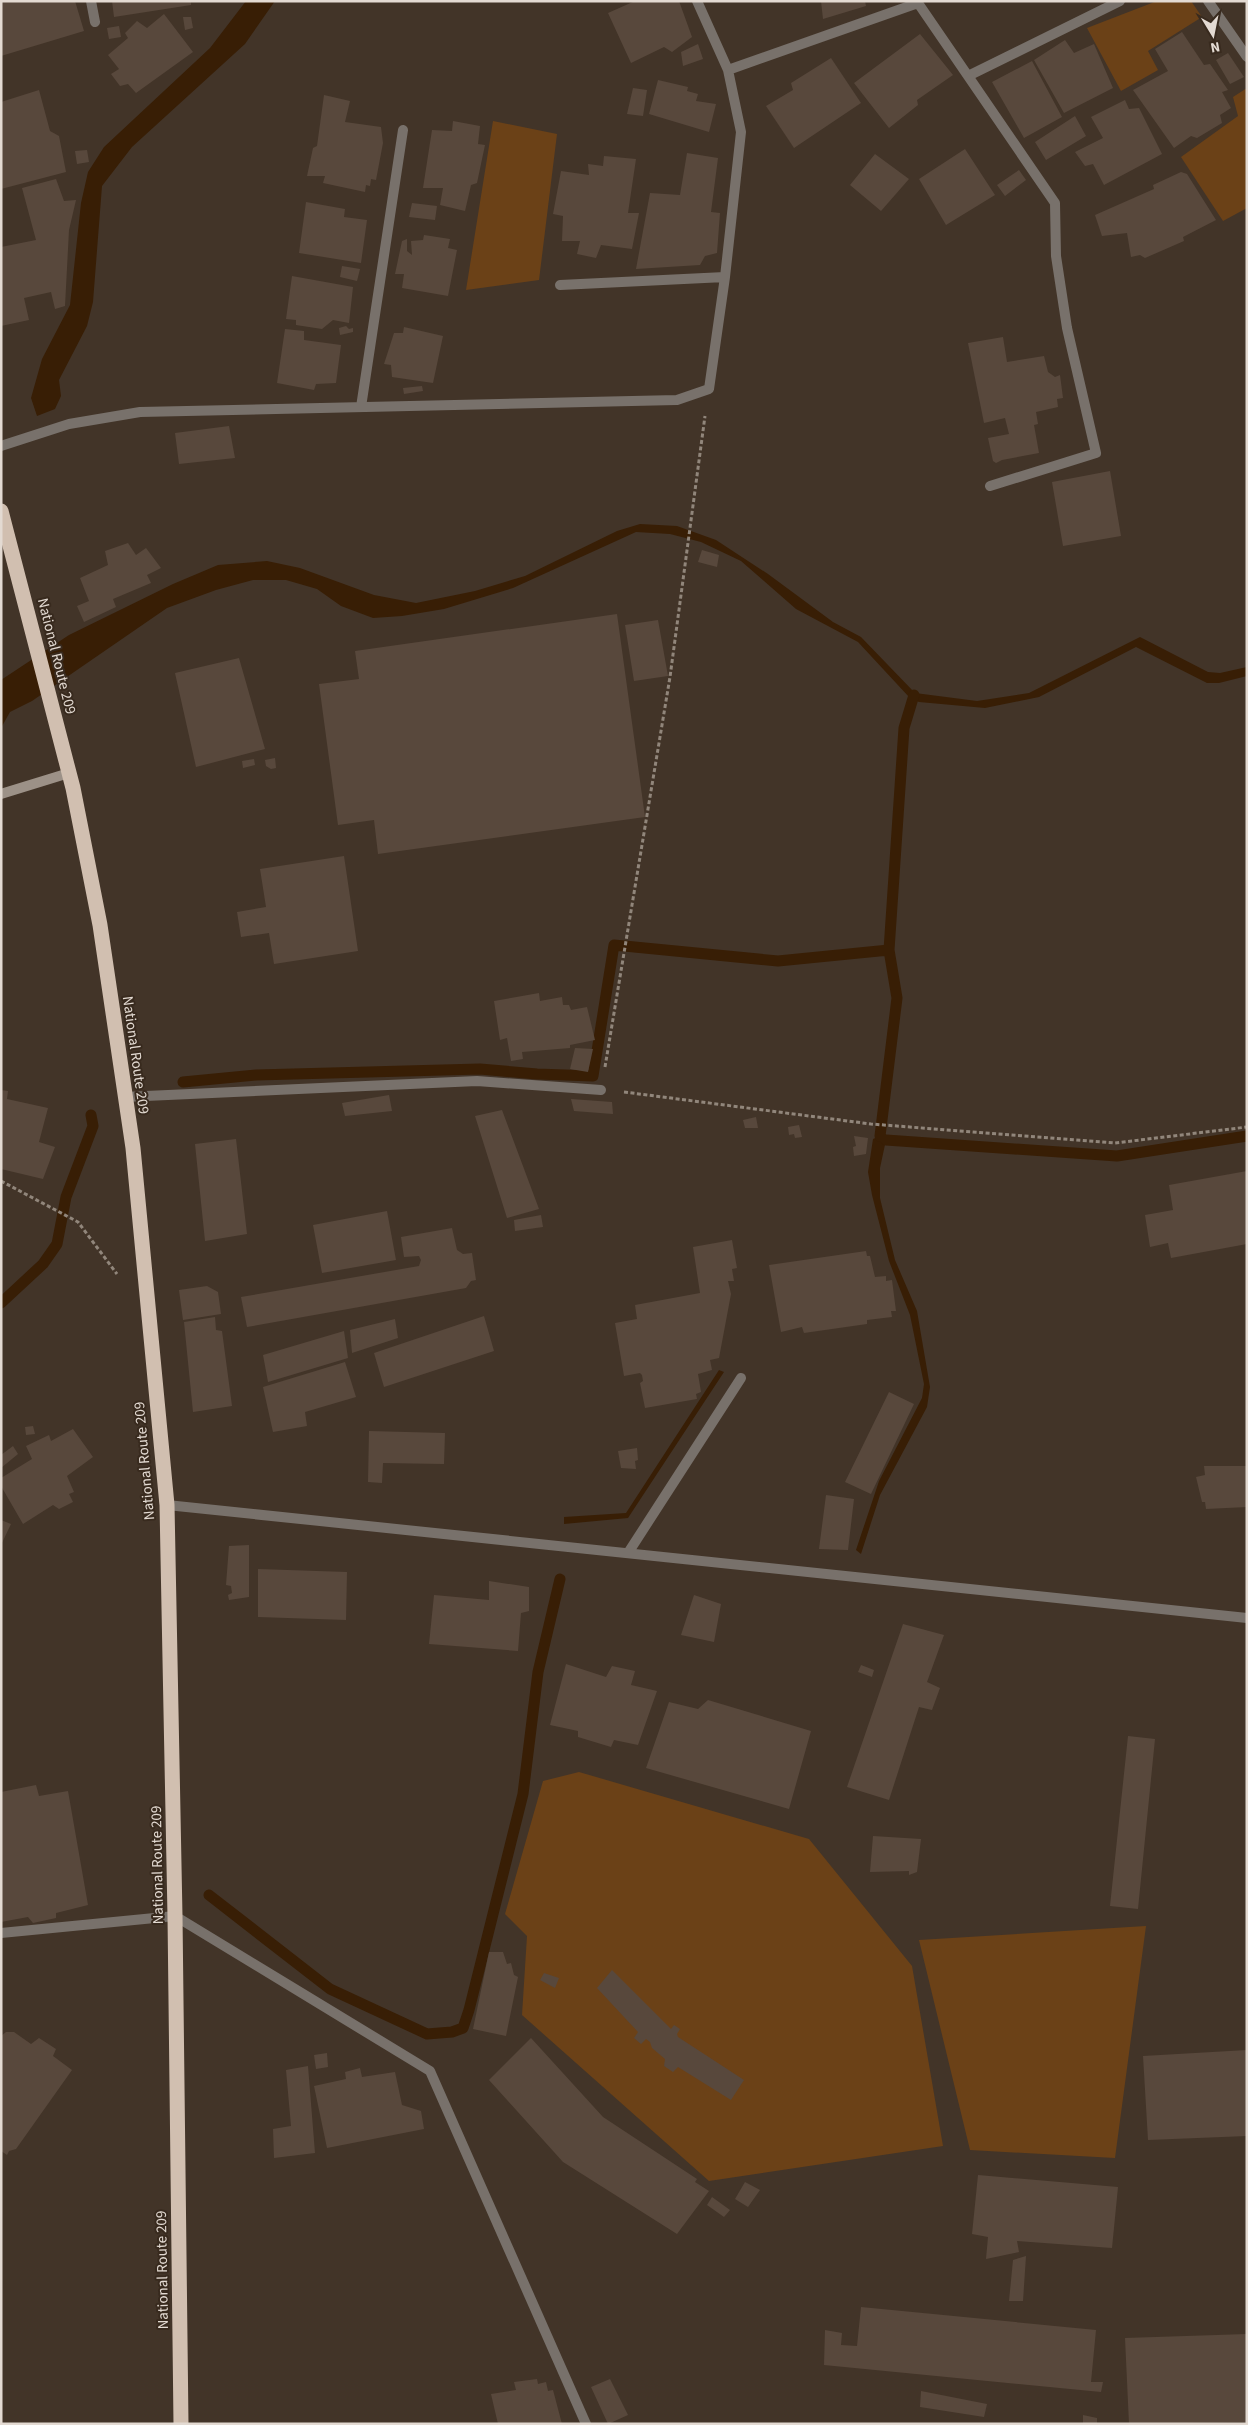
<svg xmlns="http://www.w3.org/2000/svg" width="1248" height="2425" viewBox="0 0 1248 2425" font-family="'Source Sans 3',sans-serif">
  <style>
    .green { fill: #6b4117 }
    .water { fill: #381e05 }
    .lines { fill: none; stroke-linecap: round; stroke-linejoin: round }
    .stream { stroke: #381e05; stroke-width: 11 }
    .building { fill: #58483c }
    .path { stroke: #91867b; stroke-width: 3; stroke-dasharray: 4 2.5; stroke-linecap: butt }
    .lane { stroke: #78716b; stroke-width: 10 }
    .street { stroke: #78716b; stroke-width: 10 }
    .secondary { stroke: #9c9187; stroke-width: 10 }
    .highway { stroke: #d1bfb0; stroke-width: 15 }
    .labels { text-anchor: middle; stroke-width: 4; stroke-linejoin: round; paint-order: stroke }
    .street-label { font-size: 15px; fill: #e3dad2; stroke: #382a1e }
  </style>
  <rect width="100%" height="100%" fill="#423428"/>
  <path class="green" d="M1157 1H1191L1202 17 1148 51 1158 70 1121 91 1087 28Z
    M1247 88V208L1223 221 1181 157 1238 116 1233 97Z
    M493 121 557 134 539 280 466 290Z
    M579 1772 809 1839 912 1966 943 2146 709 2181 522 2015 527 1936 505 1914 543 1781Z
    M1146 1926 1115 2158 970 2150 919 1940Z"/>
  <path class="water" d="M246 1H275L245 44 132 147 102 186 93 302 87 326 59 380 61 396 55 409 37 416 31 398 42 359 70 305 81 203 88 172 104 147 210 48Z
    M640 524 677 526 716 540 768 574 833 622 861 637 915 693 977 701 1029 693 1140 637 1208 672 1220 673 1247 667V676L1219 683H1207L1136 647 1039 697 985 708 919 702 909 697 858 642 796 609 741 561 701 542 670 534 636 532 513 588 444 609 402 616 373 618 341 606 317 589 286 580H253L216 590 167 608 32 701 10 712 1 728V680L69 635 173 584 218 565 267 561 300 568 374 595 416 603 475 591 525 576 617 531Z
    M880 1136 886 1140 880 1168V1198L895 1260 917 1311 930 1387 927 1407 880 1495 861 1554 856 1550 879 1481 922 1398 924 1384 910 1315 889 1261 872 1195 868 1172 873 1139Z
    M719 1370 724 1372 628 1518 564 1524V1517L626 1513Z"/>
  <g class="lines">
    <path class="stream" d="M889 950 904 728 914 695
      M183 1082 256 1075 480 1069 537 1074 593 1076 614 945 778 961 889 950 897 998 880 1136
      M886 1140 1117 1156 1247 1136
      M1 1303 43 1264 57 1244 66 1197 93 1126 91 1115
      M209 1895 330 1989 427 2034 452 2032 463 2028 469 2010 523 1794 538 1672 560 1579"/>
  </g>
  <path class="building" d="M1 1H75L84 31 1 56Z
    M112 1H191V5L114 17Z
    M635 1H679L692 37 672 52 664 47 631 63 608 13Z
    M821 1H865L866 6 823 19Z
    M164 14 193 52 136 93 128 84 120 86 111 74 119 69 108 55 128 38 125 33 137 21 147 28Z
    M183 17H191L193 28 185 30Z
    M119 26 121 37 109 39 107 28Z
    M1182 32 1204 65 1210 64 1228 90 1222 92 1231 108 1220 115 1222 123 1197 138 1191 136 1174 148 1133 90 1168 71 1155 49Z
    M920 34 953 75 917 100 918 105 889 128 854 83Z
    M1065 40 1074 53 1094 44 1113 88 1064 113 1034 60Z
    M698 44 703 59 683 66 681 52Z
    M1228 53 1244 77 1230 84 1216 60Z
    M831 58 861 103 794 148 766 106 793 90 791 83Z
    M1032 61 1062 117 1024 138 992 82Z
    M658 80 688 87 687 91 698 94 696 101 716 104 709 132 649 114Z
    M633 88 647 90 643 116 627 114Z
    M39 90 50 131 59 136 66 172 1 189V102Z
    M324 95 350 101 345 122 381 127 383 143 376 180 371 179 370 186 366 185 365 192 323 183 325 176H307L313 148 317 146Z
    M1125 100 1129 109 1139 108 1162 154 1104 185 1093 164 1085 166 1075 152 1103 138 1091 117Z
    M1075 116 1086 136 1046 160 1035 142Z
    M453 121 480 126 478 144 485 145 477 183 471 185 465 211 440 205 443 188H423L432 130 452 131Z
    M965 149 995 195 946 225 919 179Z
    M87 150 89 162 77 164 75 151Z
    M687 153 718 158 711 212 720 213 717 253 705 256 700 265 636 269 650 193 680 195Z
    M875 154 909 179 881 211 850 185Z
    M604 156 636 159 628 213H639L632 249 601 245 596 258 577 254 580 241H562L563 216 553 214 561 171 589 175 588 164 603 166Z
    M1019 170 1026 180 1005 196 997 185Z
    M1181 172 1187 174 1216 220 1183 237 1184 241 1145 258 1140 255 1131 257 1127 233 1102 236 1095 215 1154 189 1153 185Z
    M56 179 64 201 76 200 69 230 65 306 55 309 51 292 24 298 29 320 1 326V247L36 240 22 188Z
    M306 202 345 209 344 217 367 220 361 263 299 253Z
    M412 203 437 206 435 220 409 217Z
    M424 235 450 239 448 248 457 250 448 296 402 288 404 274H395L402 241 407 239V251L412 255 411 241 423 240Z
    M342 266 360 269 357 281 340 277Z
    M292 276 353 287 349 323 333 320 322 329 296 325V320L286 319Z
    M346 326 349 329 353 328V332L340 335 339 328Z
    M404 327 443 336 433 383 392 377 391 365 384 364 394 333H403Z
    M285 329 304 331V340L341 345 336 383 316 384 314 390 277 383Z
    M1003 337 1007 362 1044 356 1048 372 1055 377 1060 375 1063 398 1057 399 1058 407 1036 412 1038 424 1034 425 1039 453 1002 460 996 463 993 461 988 438 1009 434 1005 418 984 423 968 343Z
    M422 386 423 391 404 394 403 388Z
    M229 426 235 458 179 464 175 433Z
    M1110 471 1121 536 1063 546 1052 482Z
    M128 543 136 555 146 548 161 568 147 575 151 583 113 599 116 607 84 622 77 606 89 601 80 578 108 565 105 551Z
    M702 550 719 555 717 567 698 562Z
    M617 614 645 817 378 854 374 820 338 825 319 684 359 679 355 651Z
    M658 620 668 676 634 681 625 625Z
    M239 658 265 749 196 767 175 673Z
    M275 758 276 768 271 769 266 766 265 760Z
    M254 759 255 765 243 768 242 761Z
    M344 856 358 951 274 964 269 933 241 937 237 912 266 907 260 869Z
    M539 993 540 1001 562 997 563 1005H569L571 1010 587 1007 595 1040 570 1045V1048L522 1052 523 1059 511 1061 507 1038 500 1040 494 1001Z
    M575 1048 593 1049 588 1072 570 1069Z
    M1 1090 8 1091 7 1099 48 1108 39 1142 55 1147 43 1179 1 1169Z
    M389 1095 392 1111 345 1116 342 1103Z
    M571 1099 612 1102 613 1114 574 1111Z
    M502 1110 539 1209 507 1218 475 1116Z
    M756 1117 758 1128H745L743 1120Z
    M799 1125 802 1137 795 1138 794 1134 789 1135 788 1127Z
    M854 1136 868 1138 866 1154 854 1156 853 1147 856 1146Z
    M236 1139 247 1234 205 1241 195 1144Z
    M1247 1171V1244L1171 1258 1168 1243 1150 1247 1145 1215 1173 1210 1169 1185Z
    M387 1211 396 1260 322 1273 313 1225Z
    M541 1215 543 1227 515 1231 514 1220Z
    M452 1228 457 1250 463 1254 472 1253 476 1280 471 1281 466 1288 247 1327 241 1297 419 1266 421 1260 419 1256 404 1257 401 1237Z
    M732 1240 737 1268 732 1269 734 1281H728L731 1294 719 1358 710 1360 712 1370 698 1374 701 1392 696 1394 697 1399 645 1408 640 1383 643 1381 642 1375 640 1373 624 1376 615 1323 637 1319 635 1305 700 1293 693 1247Z
    M866 1251 867 1256H870L875 1277 886 1276V1281L892 1280 896 1311H891L892 1317 867 1320V1324L804 1333 802 1327 781 1332 769 1265Z
    M207 1286 218 1292 221 1314 183 1320 179 1290Z
    M484 1316 494 1351 384 1387 374 1353Z
    M215 1317 216 1330 222 1331 232 1406 193 1412 184 1322Z
    M395 1319 398 1338 352 1353 350 1330Z
    M344 1331 348 1358 268 1382 263 1355Z
    M345 1362 356 1397 305 1412 307 1426 273 1432 263 1387Z
    M889 1392 914 1404 871 1494 845 1482Z
    M33 1426 35 1434 26 1435 25 1427Z
    M73 1429 93 1457 67 1476 74 1492 69 1494 73 1502 59 1509 53 1505 23 1524 1 1486V1478L32 1459 26 1446 49 1435 51 1441Z
    M369 1431 445 1433 444 1464 383 1463 382 1483 368 1482Z
    M13 1446 18 1454 1 1468V1455Z
    M637 1448 638 1460 635 1461 636 1469 621 1468 618 1451Z
    M1204 1466H1247V1507L1206 1509 1205 1502H1202L1196 1477 1205 1475Z
    M826 1495 854 1499 848 1550 819 1549Z
    M1 1520 11 1524 1 1545Z
    M249 1545V1597L229 1600 228 1595 232 1593 231 1586 226 1585 229 1546Z
    M258 1569 347 1572 346 1620 258 1617Z
    M489 1581 529 1587V1611L521 1613 518 1651 429 1644 434 1595 489 1600Z
    M694 1595 721 1604 714 1642 681 1635Z
    M903 1624 944 1635 927 1682 940 1688 932 1710 919 1707 889 1800 847 1787Z
    M566 1664 606 1677 612 1666 635 1671 631 1685 657 1691 638 1745 614 1740 611 1747 578 1737V1731L550 1725Z
    M861 1665 874 1670 872 1677 858 1672Z
    M708 1700 811 1731 789 1809 646 1768 669 1702 698 1709Z
    M1128 1736 1155 1739 1138 1909 1110 1906Z
    M36 1785 39 1796 68 1791 88 1905 56 1913V1918L33 1923 28 1917 1 1922V1792Z
    M873 1836 921 1839 917 1872 909 1875V1871L870 1872Z
    M489 1952H503L507 1964 511 1963 514 1975 518 1977 506 2036 473 2029Z
    M612 1970 671 2029 674 2025 680 2029 677 2034 678 2037 744 2080 731 2100 678 2067 673 2072 664 2066 665 2059 652 2048 650 2042 646 2039 641 2044 634 2038 638 2032 597 1988Z
    M544 1973 559 1978 555 1988 540 1980Z
    M6 2032H14L31 2044 39 2038 56 2049 53 2056 72 2070 16 2149 9 2151 7 2155 1 2151V2036Z
    M531 2038 603 2117 697 2179 695 2182 709 2191 677 2234 563 2162 489 2080Z
    M1247 2050V2136L1148 2140 1143 2056Z
    M327 2053 328 2067 316 2069 314 2055Z
    M308 2066 315 2153 274 2158 273 2129 291 2126 286 2070Z
    M360 2068 362 2077 395 2072 402 2105 421 2111 424 2129 327 2148 314 2086 346 2079 345 2072Z
    M978 2175 1118 2187 1112 2248 1017 2241 1019 2252 986 2259 988 2237 972 2234Z
    M745 2182 760 2190 748 2207 735 2199Z
    M712 2197 730 2210 724 2217 707 2205Z
    M1026 2256 1023 2301H1009L1013 2260Z
    M861 2307 1096 2330 1091 2382H1103L1101 2392 824 2365 825 2330 842 2333 841 2345 857 2346Z
    M1247 2334V2422L1129 2424 1125 2338Z
    M537 2379 538 2384 546 2382 548 2391 553 2390 562 2424H498L491 2394 516 2390 514 2382Z
    M610 2379 628 2415 608 2424 591 2387Z
    M921 2391 987 2404 984 2417 920 2407Z
    M1083 2415 1097 2418V2424H1083Z"/>
  <g class="lines">
    <path class="path" d="M605 1067 670 677 705 416
      M624 1092 871 1124 1115 1143 1247 1127
      M1 1181 78 1222 117 1274"/>
    <path class="lane" d="M1208 1 1247 57
      M124 1097 477 1081 601 1090"/>
    <path class="street" d="M91 1 95 22
      M728 70 918 3 1055 203 1056 256 1067 328 1096 453 990 486
      M968 76 1120 1
      M560 285 725 277
      M361 407 403 130
      M1 446 69 424 140 412 677 400 709 389 725 277 741 132 728 70 697 1
      M167 1505 1247 1618
      M628 1553 741 1378
      M1 1933 175 1916 430 2071 586 2424"/>
    <path class="secondary" d="M1 794 69 773"/>
    <path class="highway" d="M1 511 73 788 100 925 133 1148 167 1505 175 1916 181 2424"/>
  </g>
  <g class="labels">
    <g class="street-label">
      <text transform="translate(57 656) rotate(76)" y="5">National Route 209</text>
      <text transform="translate(136 1055) rotate(82)" y="5">National Route 209</text>
      <text transform="translate(144 1461) rotate(-95)" y="5">National Route 209</text>
      <text transform="translate(157 1865) rotate(-91)" y="5">National Route 209</text>
      <text transform="translate(162 2270) rotate(-91)" y="5">National Route 209</text>
    </g>
  </g>
  <rect width="1248" height="2425" fill="none" stroke="#e3dad2" stroke-width="5"/>
  <g transform="translate(1213 35) rotate(170)" stroke="#382a1e" stroke-width="4" paint-order="stroke">
  <path d="M0-4L9 19L0 12L-9 19Z" fill="#e3dad2"/>
  <text y="-8" font-size="14" font-weight="bold" text-anchor="middle" fill="#e3dad2">N</text>
  </g>
</svg>
